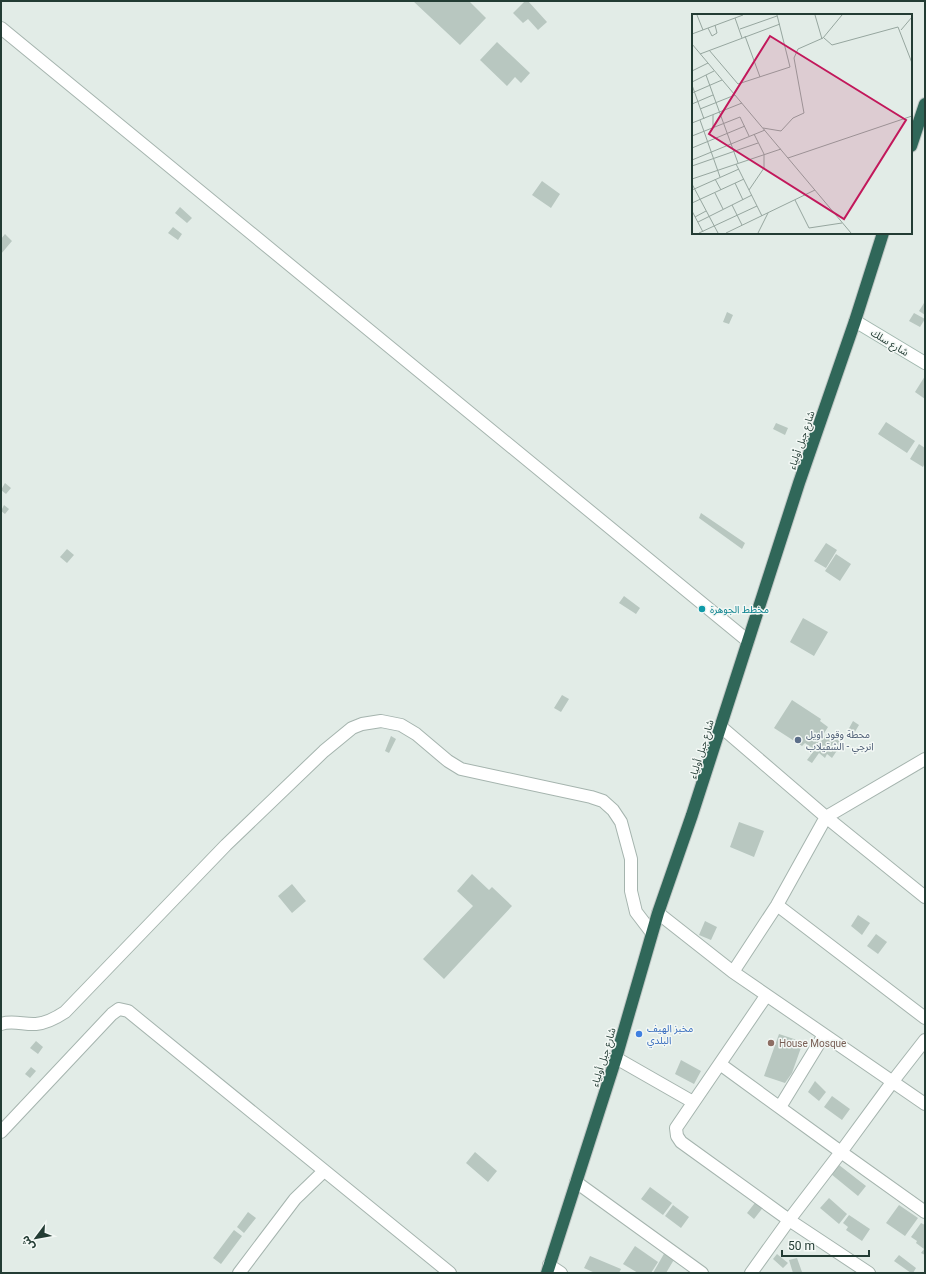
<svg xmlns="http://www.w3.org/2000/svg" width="926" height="1274" viewBox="0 0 926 1274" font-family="Roboto,'Noto Sans Arabic',sans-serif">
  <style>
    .building { fill: #b8c7c0 }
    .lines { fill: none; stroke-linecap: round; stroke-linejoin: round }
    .street-casing { stroke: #a5b4ae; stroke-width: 14 }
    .secondary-casing { stroke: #a1b7ae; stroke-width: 14 }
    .highway-casing { stroke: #c1c8c6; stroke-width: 14 }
    .street { stroke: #fff; stroke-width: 12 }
    .secondary { stroke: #fff; stroke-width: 12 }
    .highway { stroke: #306759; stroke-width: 12 }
    .culture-dot { fill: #0f9aa8; stroke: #f3f8f5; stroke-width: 1.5 }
    .service-dot { fill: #5c6f8a; stroke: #f3f8f5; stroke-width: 1.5 }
    .shop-dot { fill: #3f7fe0; stroke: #f3f8f5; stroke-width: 1.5 }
    .education-dot { fill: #8d6e63; stroke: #f3f8f5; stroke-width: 1.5 }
    .labels { text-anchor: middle; stroke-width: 3; stroke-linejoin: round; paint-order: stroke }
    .street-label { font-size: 10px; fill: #233c34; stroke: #f3f8f5 }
    .culture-label { font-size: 10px; fill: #0d838f; stroke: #f3f8f5; text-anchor: start }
    .service-label { font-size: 10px; fill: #4e5e75; stroke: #f3f8f5; text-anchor: start }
    .shop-label { font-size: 10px; fill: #366cbe; stroke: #f3f8f5; text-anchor: start }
    .education-label { font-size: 10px; fill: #785e54; stroke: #f3f8f5; text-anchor: start }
    .inset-road { fill: none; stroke: #96a69f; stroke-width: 1 }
    .view { fill: #c2185b; fill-opacity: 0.15; stroke: #c2185b; stroke-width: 2 }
    .inset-edge { fill: none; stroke: #233c34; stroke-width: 2 }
  </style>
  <rect width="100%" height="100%" fill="#e2ece7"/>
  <path class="building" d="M413 1H469L486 18 460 45Z
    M525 1H528L547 22 538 30 528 19 523 23 513 13Z
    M497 42 530 73 521 83 515 77 507 86 480 60Z
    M542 181 560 194 551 208 532 195Z
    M180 207 192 218 187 223 175 213Z
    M173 227 182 234 178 240 168 233Z
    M5 234 12 241 1 254V239Z
    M924 303 925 304V315L919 311Z
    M727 312 733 315 729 324 723 322Z
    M914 313 925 319 920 327 909 321Z
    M925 376V399L915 392Z
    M886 422 915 441 907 453 878 434Z
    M776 423 788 428 785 435 773 429Z
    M919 444 925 448V463L923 467 910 459Z
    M5 483 11 488 6 494 1 490Z
    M4 505 9 509 5 514 1 511Z
    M701 513 745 543 742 549 699 518Z
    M826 543 837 550 826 568 814 561Z
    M67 549 74 555 67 563 60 557Z
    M836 554 851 564 840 581 825 571Z
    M624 596 640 608 636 614 619 603Z
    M803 618 828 632 814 656 790 642Z
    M562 695 569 699 561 712 554 708Z
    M792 700 821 719 820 721 828 727 814 749 805 743 802 746 774 728Z
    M853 721 859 725 853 735 847 732Z
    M828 732 842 743 832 758 827 754 825 758 819 753 812 763 807 760Z
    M391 736 396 739 389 753 385 751Z
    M739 822 764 831 754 857 730 847Z
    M472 874 489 890 492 887 512 906 444 979 423 959 473 906 457 891Z
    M292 884 306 901 292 913 278 896Z
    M858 915 870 923 862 935 851 926Z
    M705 921 717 927 711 940 699 935Z
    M876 934 887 942 878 954 867 946Z
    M779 1034 803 1042 792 1073 785 1083 764 1076Z
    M36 1041 43 1047 38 1054 30 1048Z
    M681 1060 701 1071 694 1084 675 1074Z
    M31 1067 36 1071 30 1078 25 1074Z
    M815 1081 826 1092 819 1101 808 1092Z
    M832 1096 850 1109 842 1120 824 1107Z
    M475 1152 497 1171 488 1182 466 1163Z
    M839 1165 866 1186 858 1196 831 1174Z
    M650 1187 672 1203 663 1215 641 1199Z
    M829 1198 847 1214 839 1224 820 1208Z
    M758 1199 765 1205 754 1219 747 1213Z
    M673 1205 689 1217 681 1228 665 1216Z
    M899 1205 918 1218 905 1236 886 1223Z
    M248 1212 256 1218 244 1233 237 1227Z
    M849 1215 870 1229 862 1241 846 1230 848 1227 843 1223Z
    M921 1223 925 1225V1255L921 1253 924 1249 916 1243 917 1241 911 1237Z
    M234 1230 242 1236 221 1264 213 1258Z
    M635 1246 658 1262 651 1273H638L623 1264Z
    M665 1252 675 1258 666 1273H653Z
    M777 1254 788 1263 783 1268 773 1259Z
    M899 1255 916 1268 913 1273H911L894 1261Z
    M590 1256 621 1269 619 1273H595L584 1268Z
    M797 1258 802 1272 793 1273 789 1260Z"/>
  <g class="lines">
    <g class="street-casing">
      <path id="street" d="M1 28 748 641
        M720 726 826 817 925 897
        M777 905 925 1018
        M658 913 733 972 925 1104
        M733 972 777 905 826 817 925 759
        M766 996 676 1128 677 1136 681 1142 789 1220 869 1273
        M1 1024C12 1020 25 1025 36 1024 47 1023 56 1018 65 1012L226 845 324 751 352 728 362 724 381 721 401 725 416 734 448 761 461 769 591 797 603 801 613 810 621 822 631 859V891L636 912 652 933
        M616 1058 693 1102
        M720 1064 841 1152 925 1212
        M780 1107 824 1035
        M1 1132 112 1014 119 1009 128 1011 450 1273
        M576 1182 702 1273
        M549 1265 561 1273
        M239 1273 295 1199 324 1171
        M751 1273 789 1220 841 1152 893 1081 925 1040"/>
    </g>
    <g class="secondary-casing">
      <path id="secondary" d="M855 321 925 363"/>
    </g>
    <g class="highway-casing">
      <path id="highway" d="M911 146 925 104
        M547 1273 616 1058 658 913 692 815 799 483 855 321 883 233"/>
    </g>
    <use href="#street" class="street"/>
    <use href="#secondary" class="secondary"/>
    <use href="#highway" class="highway"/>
  </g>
  <circle class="culture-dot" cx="702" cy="609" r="4"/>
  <circle class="service-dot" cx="798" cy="740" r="4"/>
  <circle class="shop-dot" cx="639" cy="1034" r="4"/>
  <circle class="education-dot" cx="771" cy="1043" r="4"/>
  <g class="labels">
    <g class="street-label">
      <text transform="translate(890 342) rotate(31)" y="4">شارع سلك</text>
      <text transform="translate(801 440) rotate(-71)" y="4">شارع جبل أولياء</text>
      <text transform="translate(701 749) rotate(-73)" y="4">شارع جبل أولياء</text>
      <text transform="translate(603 1057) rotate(-73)" y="4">شارع جبل أولياء</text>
    </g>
    <g class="culture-label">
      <text x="710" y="613">مخطط الجوهرة</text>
    </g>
    <g class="service-label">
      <text x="806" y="738">محطة وقود اويل<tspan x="806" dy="12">انرجي - الشقيلاب</tspan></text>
    </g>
    <g class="shop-label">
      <text x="647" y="1032">مخبز الهيف<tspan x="647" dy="12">البلدي</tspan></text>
    </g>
    <g class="education-label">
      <text x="779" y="1047">House Mosque</text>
    </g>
  </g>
  <g transform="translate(692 14)">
    <rect width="220" height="220" fill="#e2ece7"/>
    <path class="inset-road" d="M5 1 11 16M123 1 130 25M43 4 50 24M16 14 20 22 25 19 23 11M48 15 85 2M209 16 220 3M0 20 51 1M53 22 68 63M132 24 140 31 206 13 220 49M0 30 159 219M17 36 46 70 98 53 85 1M8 40 88 10M0 57 16 49M14 61 46 149M0 68 22 57M0 71 12 105M0 79 30 66M0 90 21 81M8 95 43 81M21 101V114M8 106 28 163M0 109 50 89M71 114 89 117 101 104 112 99 102 44 106 35 131 24 150 1M0 122 48 103 57 122M0 134 53 112M96 144 220 102M0 146 73 116M44 150 70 202M0 152 66 129M0 165 89 135M23 165 29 176M43 169 51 186M0 170 26 219M0 176 47 155M57 176 72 154V140L62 120M23 179 31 195M103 186 117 214 150 209M0 189 52 165M40 191 50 211M0 197 11 218M3 203 14 197M6 208 60 181M7 219 65 192M34 219 123 176M66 219 76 199"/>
    <path class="view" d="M78 22 214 106 152 205 17 120Z"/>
    <rect width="220" height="220" class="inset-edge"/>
  </g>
  <rect width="926" height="1274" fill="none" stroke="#233c34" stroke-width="4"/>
  <g transform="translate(36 1238) rotate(238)" stroke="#f3f8f5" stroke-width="3" paint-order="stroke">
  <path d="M0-3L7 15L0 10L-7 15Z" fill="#233c34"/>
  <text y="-6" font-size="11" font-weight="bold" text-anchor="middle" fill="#233c34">ش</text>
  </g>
  <path d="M782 1250v6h87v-6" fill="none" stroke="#233c34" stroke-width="2"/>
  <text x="788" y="1250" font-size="12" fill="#233c34" stroke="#f3f8f5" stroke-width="3" paint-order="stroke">50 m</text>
</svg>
